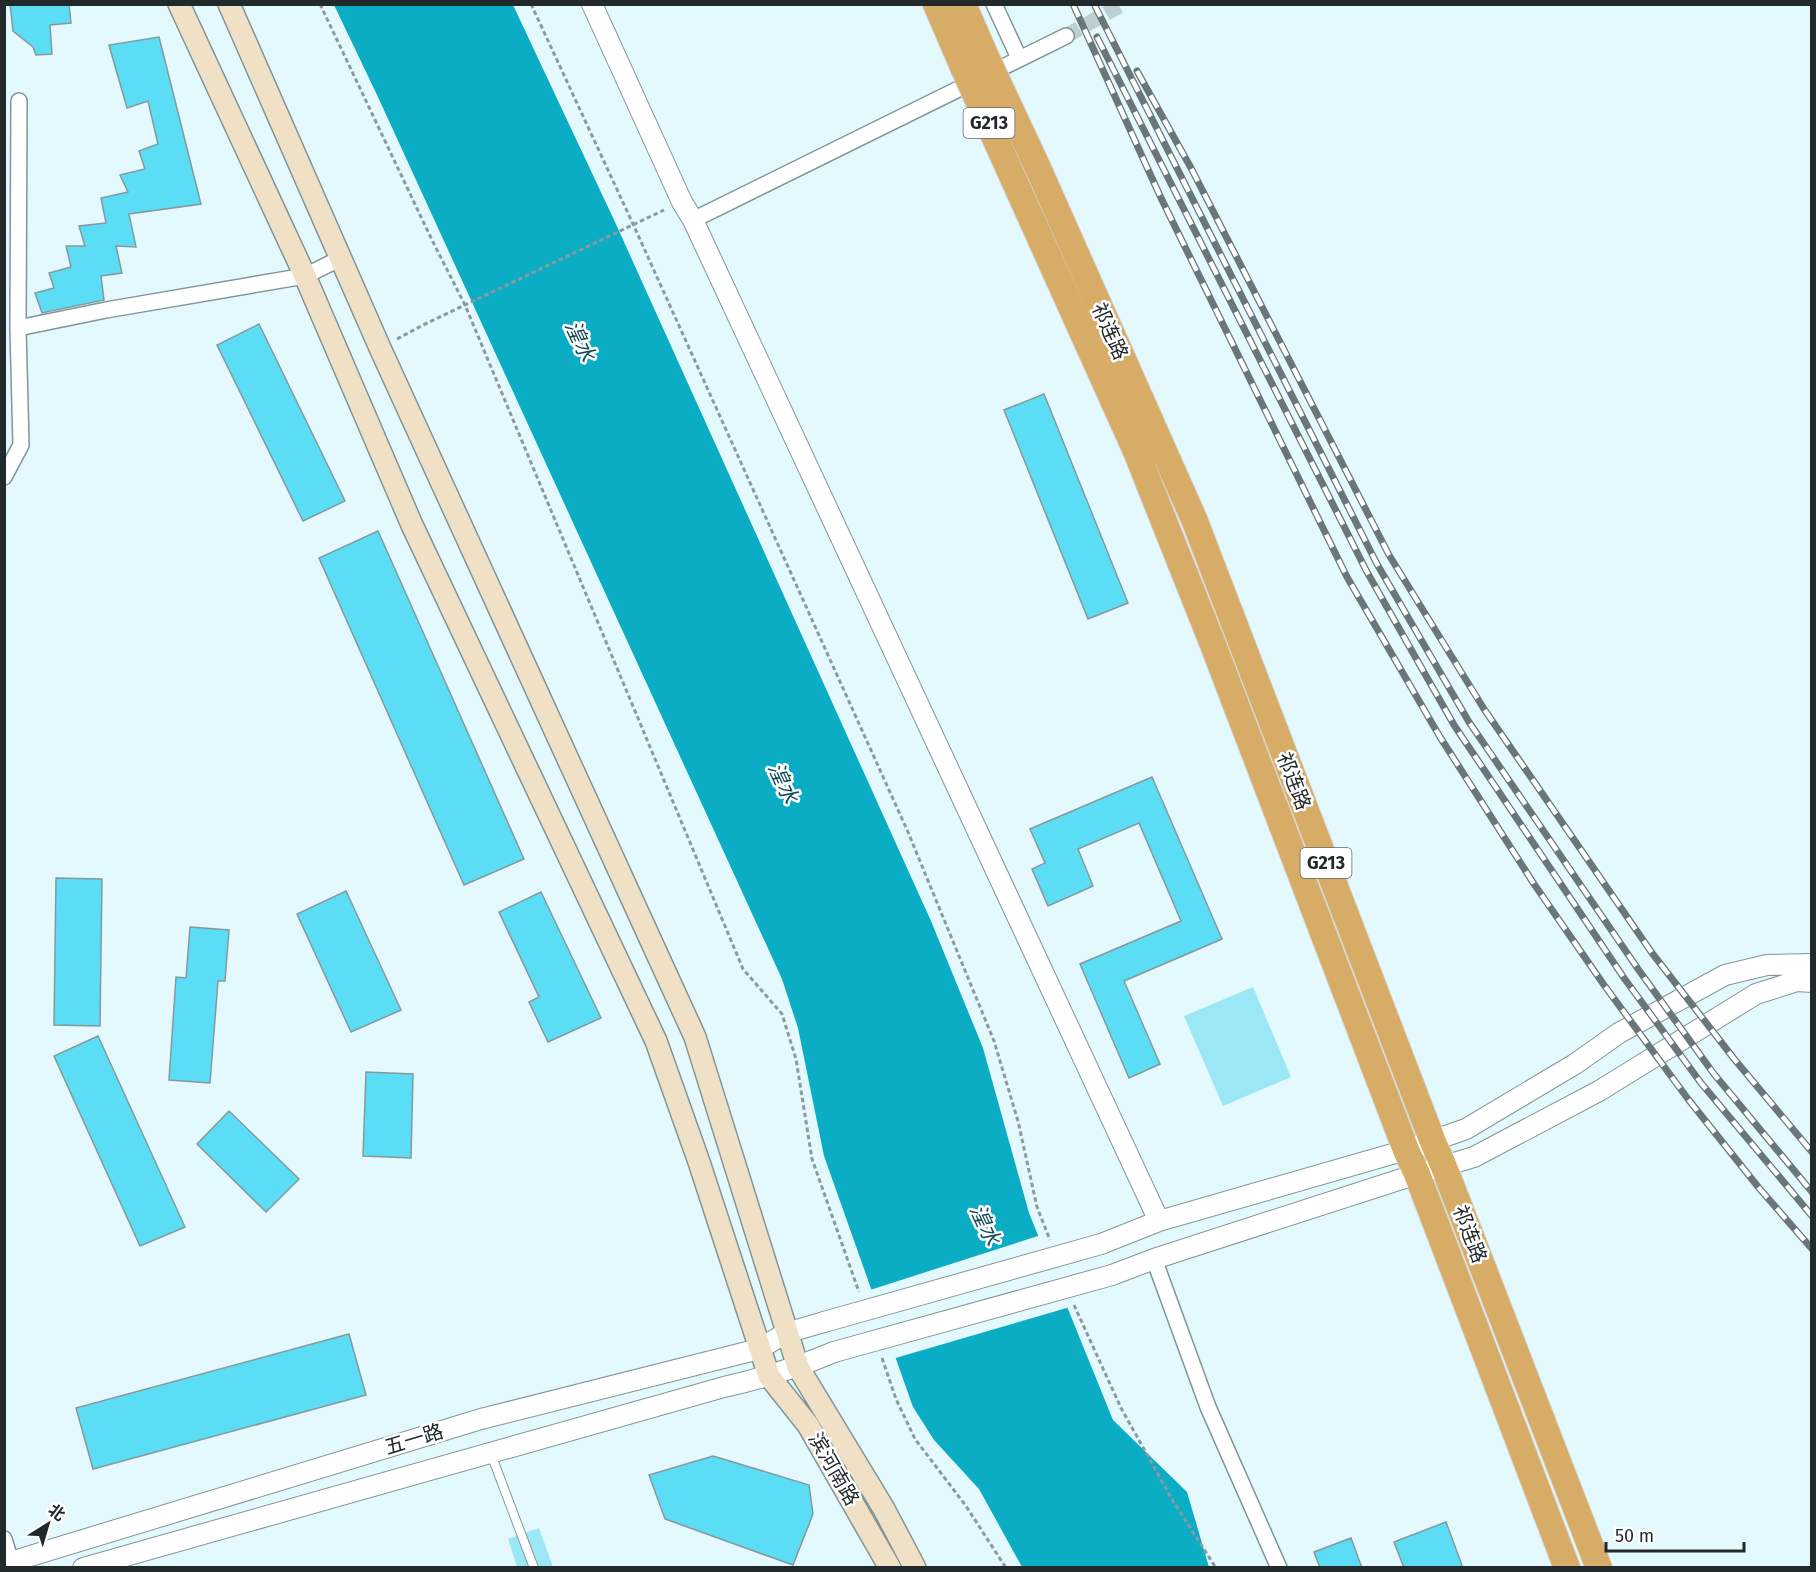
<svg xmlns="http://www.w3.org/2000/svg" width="1816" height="1572" viewBox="0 0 1816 1572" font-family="'Fira Sans','Noto Sans SC',sans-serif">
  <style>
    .green { fill: #9be7f5 }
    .water { fill: #0aadc3 }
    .pier { fill: #e3f9fd }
    .building { fill: #5bdef5; stroke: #85999d; stroke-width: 1.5 }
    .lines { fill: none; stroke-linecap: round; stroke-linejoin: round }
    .minor-tunnel { stroke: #bccfd3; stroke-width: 15; stroke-dasharray: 15 8; stroke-linecap: butt }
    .service-casing { stroke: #819599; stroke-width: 10 }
    .minor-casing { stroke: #819599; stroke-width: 18 }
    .tertiary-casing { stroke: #819599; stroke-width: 22 }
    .secondary-casing { stroke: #819599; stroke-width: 24 }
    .trunk-casing { stroke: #d7d8d9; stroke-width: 28 }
    .path { stroke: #8b9a9e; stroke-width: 3; stroke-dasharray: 4.5 3; stroke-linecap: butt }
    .service { stroke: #fff; stroke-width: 8 }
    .minor { stroke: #fff; stroke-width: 15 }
    .tertiary { stroke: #fff; stroke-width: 20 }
    .secondary { stroke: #f0e0c5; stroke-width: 21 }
    .trunk { stroke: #d6ac66; stroke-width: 26 }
    .rail-casing { stroke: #6a777a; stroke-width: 7 }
    .rail { stroke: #fff; stroke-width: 4.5; stroke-dasharray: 14; stroke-linecap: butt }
    .tertiary-bridge-casing { stroke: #819599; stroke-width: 22; stroke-linecap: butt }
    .trunk-bridge-casing { stroke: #d7d8d9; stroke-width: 28; stroke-linecap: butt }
    .tertiary-bridge { stroke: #fff; stroke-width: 20 }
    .trunk-bridge { stroke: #d6ac66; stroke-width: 26 }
    .labels { text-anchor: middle; stroke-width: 5; stroke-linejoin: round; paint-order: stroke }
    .shield { fill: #fff; stroke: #64696b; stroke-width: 1.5 }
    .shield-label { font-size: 18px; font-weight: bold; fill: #21292b }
    .street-label { font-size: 20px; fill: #21292b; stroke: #fff }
    .water-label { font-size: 21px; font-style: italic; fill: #114b54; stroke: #fff }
  </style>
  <rect width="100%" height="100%" fill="#e3f9fd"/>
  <path class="green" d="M1253 987 1291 1077 1223 1106 1184 1016Z
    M539 1528 553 1567H517L508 1539Z"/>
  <path class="water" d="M334 5H513L615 222 931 921 983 1048 1029 1213 1113 1420 1187 1492 1209 1567H1022L979 1489 934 1440 913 1407 824 1156 798 1028 782 979 378 97Z"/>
  <path class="pier" d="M1041 1235 1070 1307 892 1359 867 1291Z"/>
  <path class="building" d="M10 4H69L71 23 50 25 52 54 36 55 33 47 13 31Z
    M159 37 201 204 129 214 136 247 116 246 122 273 101 276 104 300 42 313 35 293 54 288 49 273 71 267 66 246H85L79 226 106 223 101 198 128 192 120 175 145 169 139 151 158 144 148 101 127 108 109 45Z
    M259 324 345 501 303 521 217 345Z
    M1044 394 1128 603 1088 619 1004 410Z
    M378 531 524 859 464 885 319 558Z
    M1152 777 1222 939 1124 981 1160 1064 1129 1078 1080 964 1181 921 1139 823 1078 849 1093 886 1048 906 1032 869 1045 863 1030 829Z
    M56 878 102 879 100 1026 54 1025Z
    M346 891 401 1010 351 1032 297 914Z
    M541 892 601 1018 548 1042 529 1002 539 997 499 912Z
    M190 927 229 930 225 981H218L210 1083 169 1080 176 977 186 978Z
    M98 1036 185 1227 140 1246 54 1056Z
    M366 1072 413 1074 411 1158 363 1156Z
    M229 1111 299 1179 266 1212 197 1144Z
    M349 1334 366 1395 93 1469 76 1408Z
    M713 1456 809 1485 813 1514 793 1565 665 1519 649 1475Z
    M1446 1522 1463 1568H1404L1394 1542Z
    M1351 1538 1362 1568H1320L1314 1552Z"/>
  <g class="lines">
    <path class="minor-tunnel" d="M1066 36 1123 4"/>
    <g class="service-casing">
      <path id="service" d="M491 1454 534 1568"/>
    </g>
    <g class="minor-casing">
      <path id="minor" d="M994 4 1019 58
        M693 220 1066 36
        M18 328 106 310 305 276 341 258
        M4 477 21 445 18 328 19 101
        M1154 1259 1208 1407 1279 1568
        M4 1539 13 1568"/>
    </g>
    <g class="tertiary-casing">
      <path id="tertiary" d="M592 4 682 202 693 220 1159 1221
        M1101 1244 1159 1221 1406 1150 1466 1129 1575 1064 1619 1033 1725 975 1767 965 1812 964
        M1112 1275 1154 1259 1417 1174 1474 1157 1599 1091 1756 994 1797 981 1812 982
        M4 1564 481 1419 759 1349 786 1333 824 1322
        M83 1568 724 1387C764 1378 796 1368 834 1352"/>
    </g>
    <g class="secondary-casing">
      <path id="secondary" d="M179 4 305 276 412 525 656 1041 699 1162 769 1376 808 1425 890 1568
        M229 4 380 348 695 1037 798 1367 884 1509 915 1568"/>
    </g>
    <g class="trunk-casing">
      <path id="trunk" d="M936 4 964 69
        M963 4 986 57
        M1037 166 1194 519 1433 1142 1444 1167 1599 1568
        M1013 178 1136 451 1212 642 1406 1150 1417 1174 1567 1568"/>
    </g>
    <path class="path" d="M320 4 432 240 465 305 743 969 782 1014 796 1059 812 1159 859 1292
      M531 4 633 224 908 832 994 1041 1018 1121 1037 1207 1050 1240
      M397 339 423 325 664 210
      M1074 1305 1121 1408 1173 1501 1216 1568
      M882 1358 896 1399 915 1439 966 1506 1006 1568"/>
    <use href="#service" class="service"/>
    <use href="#minor" class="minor"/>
    <use href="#tertiary" class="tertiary"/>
    <use href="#secondary" class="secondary"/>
    <use href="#trunk" class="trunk"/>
    <g class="rail-casing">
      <path id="rail" d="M1073 4 1161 198 1347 577 1440 737 1534 884 1604 985 1688 1099 1759 1188 1812 1249
        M1094 4 1377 564 1469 722 1638 969 1714 1074 1812 1192
        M1097 37 1367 572 1454 725 1624 978 1701 1083 1812 1216
        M1137 71 1191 168 1389 555 1484 709 1652 953 1735 1060 1812 1152"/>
    </g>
    <use href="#rail" class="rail"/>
    <g class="tertiary-bridge-casing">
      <path id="tertiary-bridge" d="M824 1322 1101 1244
        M834 1352 1112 1275"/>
    </g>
    <g class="trunk-bridge-casing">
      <path id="trunk-bridge" d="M986 57 1037 166
        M964 69 1013 178"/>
    </g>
    <use href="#tertiary-bridge" class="tertiary-bridge"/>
    <use href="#trunk-bridge" class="trunk-bridge"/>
  </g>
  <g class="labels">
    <g class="shield">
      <rect x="963.5" y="108" width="51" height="30" rx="4.5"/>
      <rect x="1300.5" y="848" width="51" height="30" rx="4.5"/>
    </g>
    <g class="shield-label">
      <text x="989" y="129">G213</text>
      <text x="1326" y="869">G213</text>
    </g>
    <g class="street-label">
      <text transform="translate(1110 331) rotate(66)" y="7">祁连路</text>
      <text transform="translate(1294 781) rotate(69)" y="7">祁连路</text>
      <text transform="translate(1470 1234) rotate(69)" y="7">祁连路</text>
      <text transform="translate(414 1439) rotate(-17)" y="7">五一路</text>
      <text transform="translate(834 1469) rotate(60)" y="7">滨河南路</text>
    </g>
    <g class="water-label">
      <text transform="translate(580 341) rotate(65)" y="7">湟水</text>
      <text transform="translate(783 783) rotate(65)" y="7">湟水</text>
      <text transform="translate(985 1225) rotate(65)" y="7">湟水</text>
    </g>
  </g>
  <rect width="1816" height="1572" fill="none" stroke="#21292b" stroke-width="12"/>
  <g transform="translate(48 1524) rotate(37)" stroke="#ffffff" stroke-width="4.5" paint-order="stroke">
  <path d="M0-4.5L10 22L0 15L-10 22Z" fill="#21292b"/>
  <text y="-9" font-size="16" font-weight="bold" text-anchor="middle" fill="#21292b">北</text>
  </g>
  <path d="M1606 1542v9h138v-9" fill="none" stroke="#21292b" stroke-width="3"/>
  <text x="1615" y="1542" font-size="18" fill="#21292b" stroke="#ffffff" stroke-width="4.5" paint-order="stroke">50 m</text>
</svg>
